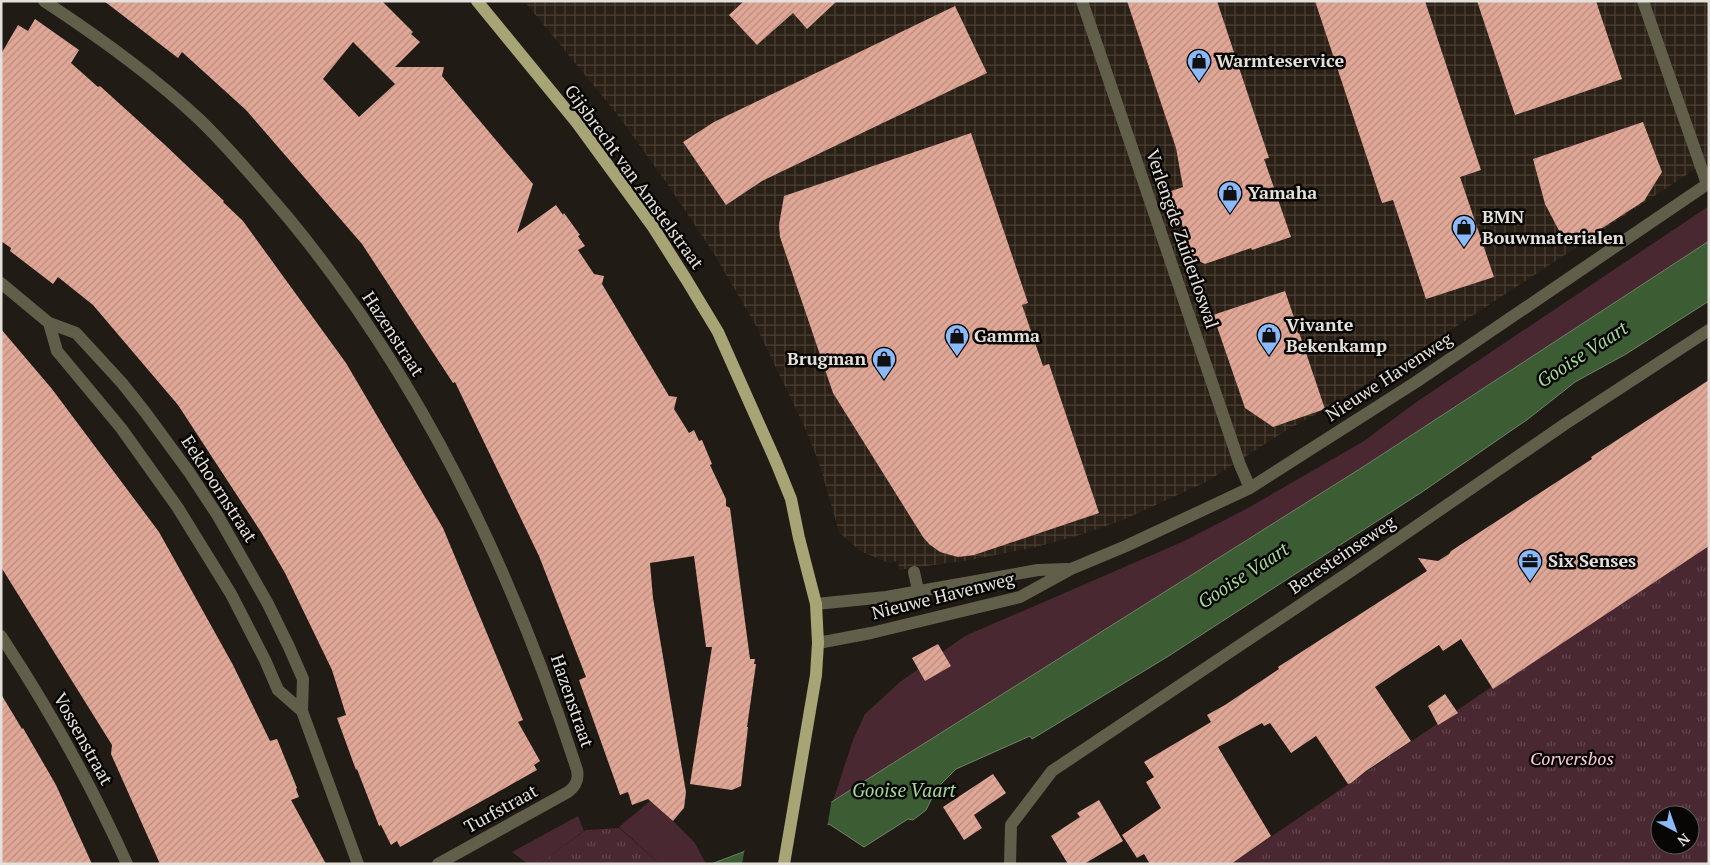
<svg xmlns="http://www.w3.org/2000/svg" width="1710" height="865" viewBox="0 0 1710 865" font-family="'PT Serif',serif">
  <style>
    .industrial { fill: url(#industrial-grid) }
    .green { fill: #492832 }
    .park { fill: url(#park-tufts); fill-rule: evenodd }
    .water { fill: #3c5c34; stroke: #6e8466 }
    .pier { fill: #201b15 }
    .building { fill: url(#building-hatch); fill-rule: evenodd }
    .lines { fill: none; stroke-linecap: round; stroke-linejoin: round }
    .minor { stroke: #615f4a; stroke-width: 12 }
    .primary { stroke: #a7a476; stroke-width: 12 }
    .labels { text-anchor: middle; stroke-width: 5; stroke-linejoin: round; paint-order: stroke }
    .poi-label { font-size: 18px; font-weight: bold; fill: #e4e0db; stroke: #080604; text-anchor: start }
    .street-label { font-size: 18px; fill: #e4e0db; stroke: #080604 }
    .park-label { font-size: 18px; font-style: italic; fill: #ffcad8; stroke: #080604 }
    .water-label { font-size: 19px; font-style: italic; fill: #a3d897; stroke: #080604 }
  </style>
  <defs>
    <pattern id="industrial-grid" width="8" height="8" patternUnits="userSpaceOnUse" patternTransform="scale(1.25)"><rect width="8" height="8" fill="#2a2015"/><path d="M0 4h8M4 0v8" fill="none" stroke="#494036"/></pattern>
    <pattern id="park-tufts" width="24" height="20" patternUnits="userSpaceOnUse" patternTransform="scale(1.25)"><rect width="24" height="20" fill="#492832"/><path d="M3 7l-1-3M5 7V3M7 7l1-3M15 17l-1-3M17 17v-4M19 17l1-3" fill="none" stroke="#63474f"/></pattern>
    <pattern id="building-hatch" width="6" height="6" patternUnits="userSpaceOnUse" patternTransform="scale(1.25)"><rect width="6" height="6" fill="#e0a696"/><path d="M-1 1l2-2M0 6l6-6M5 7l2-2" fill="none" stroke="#b98d81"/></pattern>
  </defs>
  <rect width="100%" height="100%" fill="#201b15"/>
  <path class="industrial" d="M524 1H1709V160L1399 364 1320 412 1285 431 1206 482 1123 520 1080 535 1036 547 970 560 898 570 899 561 888 563 860 551 839 532 819 463 805 428 756 326 713 252 666 182 617 114Z"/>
  <path class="green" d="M1709 206V241L1366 465 833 801 853 740 865 714 900 682 965 636 1182 542 1248 508 1364 441 1415 403Z
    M650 801 673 821 695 843 706 864H660L619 827Z
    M578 816 584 831 539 864H528L512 852Z"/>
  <path class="park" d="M1709 539V864H1231ZM1660 815H1690V845H1660Z
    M619 828 660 864H539L586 830Z"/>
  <path class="water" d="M1709 241V301L1626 354 1575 382 1528 419 1422 492 1167 657 1032 739 1030 736 956 769 933 792 934 794 926 810 913 820 908 819 864 847 829 824 754 864H711L743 852 833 801 1366 465Z"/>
  <path class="pier" d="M832 798 827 828 760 864H742L745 848Z"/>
  <path class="building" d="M104 1H382L413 32 411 34 420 42 395 67H444L442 76 533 184 517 233 556 205 563 215 564 213 580 235 578 236 585 246 578 250 594 274 604 276 602 284 669 396 677 397 674 409 689 433 694 430 699 441 702 440 712 464 710 465 726 499V506L730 508 750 659H755L754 664H756L747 727H748L741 786 732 790 690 784 712 647H706L694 556 650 563 653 598 686 792 684 808 673 821 648 799 632 805 628 792 620 795 579 680 586 677 539 556 455 382 453 383 362 244 246 110 182 52 178 58ZM353 42 395 84 359 117 323 79Z
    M744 1H837L807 29 793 13 757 45 729 15Z
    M1127 1H1217L1269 158 1264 159 1291 237 1252 250 1251 248 1205 264 1193 258 1181 221 1178 222 1168 192 1183 187 1176 148Z
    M1315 1H1425L1481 170 1460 177 1494 277 1426 299 1393 200 1382 203Z
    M1477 1H1596L1622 79 1515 115Z
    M955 6 987 73 762 181 726 205 683 142 714 122Z
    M35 19 79 50 71 63 98 87 100 86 164 144 224 201 223 202 243 221 346 363 443 528 523 720 518 722 540 761 534 765 537 770 400 847 397 841 391 845 381 825 379 826 357 769 356 770 337 718 346 715 332 670 285 573 261 532 178 405 93 305 58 277 53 284 10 251 11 248 1 241V54L18 25 28 31Z
    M1643 122 1662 172 1644 201 1576 245 1564 240 1545 204 1533 159Z
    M971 133 1028 303 1022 305 1043 366 1049 364 1099 513 974 555 958 557 940 552 929 544 923 537 833 393 780 237 779 225 784 196Z
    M1285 291 1325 409 1273 427 1245 408 1213 315Z
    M1 329 52 389 159 532 233 665 270 741 277 739 297 788 296 789 299 797 291 800 326 864H160L111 754 112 745 1 567Z
    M1709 380V546L1493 689 1461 639 1443 651 1439 645 1402 669 1375 687 1411 741 1366 771 1351 783 1348 784 1316 736 1291 753 1270 723 1264 726 1262 723 1218 747 1271 836 1231 864H1150L1144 854 1137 858 1122 835 1161 808 1146 782 1154 777 1144 762 1211 722 1207 715 1225 705 1279 669 1278 667 1427 571 1418 558 1438 561 1449 554 1451 551 1592 459 1591 457Z
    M938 644 951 666 925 681 912 658Z
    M1 694 22 729 23 728 56 785 92 864H1Z
    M1445 694 1458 713 1438 725 1428 706Z
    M993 774 1006 793 974 815 982 828 964 840 943 807Z
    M1099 800 1123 841 1084 864H1068L1051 836 1080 817 1077 813Z"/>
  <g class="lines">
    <path class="minor" d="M44 1C99 37 152 75 200 120 232 151 261 186 290 220 423 382 513 571 577 770 579 780 576 786 568 792L438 864
      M1082 1 1240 465 1250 488
      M1643 1 1707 184
      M1 283 49 323 76 333 122 383 145 412 189 472 218 516 268 604 289 647 303 679 302 711 358 864
      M49 323 57 351 121 428 178 508 231 594 265 660 278 690 302 711
      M914 572 918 590
      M816 604 886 597 1038 570 1068 569
      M1 636C49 709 91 784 127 864
      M818 643 871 633 1020 597 1071 569 1126 546 1250 488 1416 382 1709 183
      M1010 864 1011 825 1052 771 1351 571 1565 424 1709 330"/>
    <path class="primary" d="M477 1 577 123 653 227 686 279 718 332 776 462 791 499 799 538 816 604 818 643 816 675 784 864"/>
  </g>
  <defs>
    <g id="shop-pin" transform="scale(1.25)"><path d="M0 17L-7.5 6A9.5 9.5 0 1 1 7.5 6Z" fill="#8bbafc" stroke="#080604"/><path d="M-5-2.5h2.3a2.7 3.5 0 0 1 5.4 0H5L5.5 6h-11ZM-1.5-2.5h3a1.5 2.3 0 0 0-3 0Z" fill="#111"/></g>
    <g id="office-pin" transform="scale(1.25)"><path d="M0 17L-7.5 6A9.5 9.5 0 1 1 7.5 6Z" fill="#8bbafc" stroke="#080604"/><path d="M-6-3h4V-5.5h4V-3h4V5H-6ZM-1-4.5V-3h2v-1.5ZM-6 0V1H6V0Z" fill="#111"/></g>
  </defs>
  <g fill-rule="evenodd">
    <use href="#shop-pin" x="1199" y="61"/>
    <use href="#shop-pin" x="1230" y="193"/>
    <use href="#shop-pin" x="1464" y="227"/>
    <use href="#shop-pin" x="1269" y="335"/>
    <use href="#shop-pin" x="957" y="336"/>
    <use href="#shop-pin" x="884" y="359"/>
    <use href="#office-pin" x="1530" y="561"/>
  </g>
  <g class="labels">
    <g class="poi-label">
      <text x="1216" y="67">Warmteservice</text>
      <text x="1248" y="199">Yamaha</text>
      <text x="1482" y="223">BMN<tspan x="1482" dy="21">Bouwmaterialen</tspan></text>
      <text x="1286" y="331">Vivante<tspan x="1286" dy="21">Bekenkamp</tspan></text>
      <text x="974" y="342">Gamma</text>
      <text x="866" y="365" text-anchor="end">Brugman</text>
      <text x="1548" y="567">Six Senses</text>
    </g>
    <g class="street-label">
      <text transform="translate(634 177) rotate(54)" y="6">Gijsbrecht van Amstelstraat</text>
      <text transform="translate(1182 239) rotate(71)" y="6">Verlengde Zuiderloswal</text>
      <text transform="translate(393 334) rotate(57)" y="6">Hazenstraat</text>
      <text transform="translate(1389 377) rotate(-33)" y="6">Nieuwe Havenweg</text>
      <text transform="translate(219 489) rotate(57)" y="6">Eekhoornstraat</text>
      <text transform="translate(1342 555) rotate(-34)" y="6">Beresteinseweg</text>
      <text transform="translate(943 596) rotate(-14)" y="6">Nieuwe Havenweg</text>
      <text transform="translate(572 701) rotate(71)" y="6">Hazenstraat</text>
      <text transform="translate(83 739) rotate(61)" y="6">Vossenstraat</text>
      <text transform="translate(501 809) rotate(-29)" y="6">Turfstraat</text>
    </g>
    <g class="park-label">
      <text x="1572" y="765">Corversbos</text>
    </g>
    <g class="water-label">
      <text transform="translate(1582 354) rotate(-33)" y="7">Gooise Vaart</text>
      <text transform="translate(1243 575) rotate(-33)" y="7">Gooise Vaart</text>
      <text x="904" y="797">Gooise Vaart</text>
    </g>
  </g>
  <rect width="1710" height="865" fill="none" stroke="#e4e0db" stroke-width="5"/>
  <g transform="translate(1675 830) rotate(139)"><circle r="24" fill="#080604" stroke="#605d5a"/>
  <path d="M0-4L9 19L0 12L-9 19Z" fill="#8bbafc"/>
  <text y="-8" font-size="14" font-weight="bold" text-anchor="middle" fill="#e4e0db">N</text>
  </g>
</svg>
